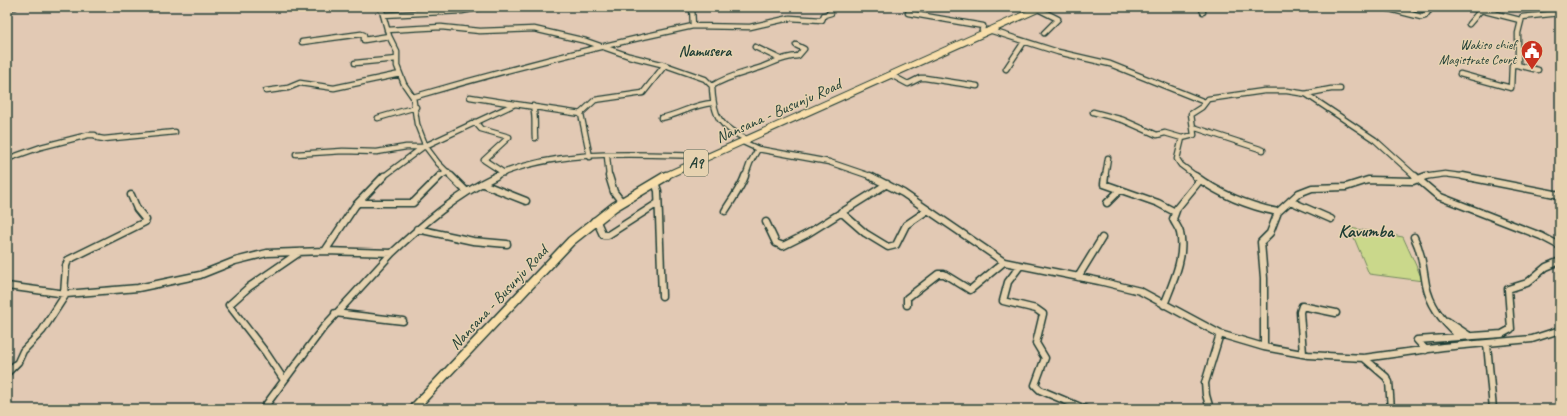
<svg xmlns="http://www.w3.org/2000/svg" width="1567" height="416" viewBox="0 0 1567 416" font-family="Caveat,sans-serif">
  <style>
    .green { fill: #cad88b; stroke: #748a60 }
    .lines { fill: none; stroke-linecap: round; stroke-linejoin: round }
    .minor-far1-casing { stroke: #1f3d34; stroke-width: 7 }
    .minor-casing { stroke: #1f3d34; stroke-width: 9 }
    .major-far1-casing { stroke: #1f3d34; stroke-width: 8 }
    .major-casing { stroke: #1f3d34; stroke-width: 11 }
    .minor-far1 { stroke: #e6d2b0; stroke-width: 4.5 }
    .minor { stroke: #e6d2b0; stroke-width: 6 }
    .major-far1 { stroke: #f8deab; stroke-width: 6 }
    .major { stroke: #f8deab; stroke-width: 8 }
    .labels { text-anchor: middle; stroke-width: 3; stroke-linejoin: round; paint-order: stroke }
    .far-poi-label { font-size: 13px; fill: #1f3d34; stroke: #e6d2b0; text-anchor: end }
    .far-quarter-label { font-size: 15px; font-weight: bold; fill: #1f3d34; stroke: #e6d2b0 }
    .shield { fill: #e6d2b0; stroke: #5b6a59; stroke-width: 1 }
    .shield-label { font-size: 15px; font-weight: bold; fill: #1f3d34 }
    .street-label { font-size: 16px; fill: #1f3d34; stroke: #e6d2b0 }
    .quarter-label { font-size: 18px; font-weight: bold; fill: #1f3d34; stroke: #e6d2b0 }
  </style>
  <rect width="100%" height="100%" fill="#e2c9b4"/>
  <filter id="ink" filterUnits="userSpaceOnUse"><feTurbulence type="fractalNoise" baseFrequency=".025" numOctaves="2"/><feDisplacementMap in="SourceGraphic" scale="8" xChannelSelector="R" yChannelSelector="G"/><feConvolveMatrix kernelMatrix="1 2 1 2 8 2 1 2 1" color-interpolation-filters="sRGB"/></filter>
  <g filter="url(#ink)">
    <path class="green" d="M1350 228 1403 237 1423 281 1369 274Z"/>
    <g class="lines">
      <g class="minor-far1-casing">
        <path id="minor-far1" d="M7 7H15
          M378 7 382 11 389 36 397 52V66L404 84 413 97 417 124 426 147 438 163 452 177
          M1201 7 1203 12
          M1382 7 1421 17 1425 16 1431 7
          M1413 7 1429 11
          M1469 7 1520 20
          M1038 9 1058 19 1044 33
          M908 13 983 26 982 30 985 32
          M383 15 462 11 483 7
          M1469 24 1481 10
          M693 26 750 27 790 18 822 20 824 15 831 13 828 7
          M387 30 441 27 480 31 534 29 586 41 629 56 665 65 705 79 712 86C713 117 720 127 748 140
          M989 30 1058 52 1110 64 1205 102
          M302 42 361 34 364 35V40L389 36
          M755 47 780 59
          M355 63 397 59
          M1517 65 1538 70
          M1006 69 1024 42
          M1460 74 1511 88 1512 65H1517L1518 63V33L1522 17 1560 13
          M891 75 908 84 920 78H925L977 86
          M712 86C727 76 745 73 762 67 775 62 783 57 798 56L804 49 796 45
          M266 91 288 88 300 83 334 88 400 74
          M1305 94 1331 89H1340
          M413 97C505 70 599 46 693 26L692 7
          M470 97 515 104
          M533 106C536 117 534 127 535 138
          M1093 112 1123 120 1157 135 1165 133 1182 138
          M580 114 595 100 643 93 665 65
          M378 118 416 107
          M661 118C679 115 694 104 712 103
          M475 122 481 129 509 137 484 160 504 173
          M1193 127 1263 150
          M743 142 758 149 829 162 873 177
          M425 146 515 104 581 114 590 157
          M296 154 343 151 377 152 406 147H424
          M607 156 609 177
          M7 159 41 147 88 135H95L98 138 104 139 175 132
          M383 177 423 147
          M439 177 448 172
          M493 177C560 147 638 155 709 156
          M745 177 750 163 758 149
          M1105 177 1108 158
          M1197 177 1181 165 1177 159 1182 138 1194 135 1191 114 1202 107 1208 99 1264 91H1287L1306 94 1375 140 1416 177
          M1423 177 1445 174 1468 177"/>
      </g>
      <g class="minor-casing">
        <path id="minor" d="M451 176 467 192
          M609 176 614 192 621 201
          M870 176 903 193 1004 262 1099 281 1140 291 1220 334 1264 347 1308 355 1364 358 1443 347 1532 339 1560 330
          M1105 176 1104 184 1158 203 1175 212
          M1195 176C1221 195 1248 206 1278 212L1299 193 1312 188 1346 187 1368 180 1413 181 1418 179
          M1415 176 1418 179
          M1463 176 1560 195
          M1418 179 1438 196 1541 236 1560 246
          M1418 179 1426 176
          M655 182 658 191 662 296
          M483 184 526 201
          M1290 201 1331 219
          M358 203H413L440 176
          M1107 203 1120 190
          M725 211C731 201 742 186 745 176
          M841 212 865 233 888 247 896 245 906 225 928 210
          M594 221 598 224 603 235H608L658 203
          M766 222 776 243 783 246 807 234 887 184
          M417 229 473 241 507 244
          M1414 237C1422 253 1423 268 1426 285 1430 306 1443 322 1459 336
          M325 251 355 206 384 176
          M1020 266 1008 282 1003 301 1036 309 1043 314 1036 343 1045 358 1035 385 1040 390 1085 409
          M1078 277 1102 238
          M7 286 66 294 138 288 200 275 235 261 267 253 325 251 392 253C423 224 456 195 496 176
          M64 294 66 266 68 260 145 222 146 220 137 209 131 195
          M907 305V298L938 274H944L970 290 1004 262
          M1164 305C1172 284 1186 256 1180 233 1179 228 1175 224 1173 219L1177 208 1200 180
          M335 313 403 321
          M1447 321 1468 335
          M1487 344 1493 409
          M1264 347V278L1261 242 1270 233 1278 212
          M1426 350 1417 340 1502 334 1511 329 1508 289 1527 283 1546 267 1560 261
          M1303 354 1300 312 1302 306 1336 313
          M1364 358 1386 377 1389 382 1391 409
          M7 373 18 362 23 351 42 331 66 294
          M284 380 266 353 229 305 249 287 300 252
          M263 409 323 328 392 253
          M1210 409 1206 395 1205 383 1220 334"/>
      </g>
      <g class="major-far1-casing">
        <path id="major-far1" d="M663 177 1042 7"/>
      </g>
      <g class="major-casing">
        <path id="major" d="M413 409 571 241 614 207 666 176"/>
      </g>
      <use href="#minor-far1" class="minor-far1"/>
      <use href="#minor" class="minor"/>
      <use href="#major-far1" class="major-far1"/>
      <use href="#major" class="major"/>
    </g>
  </g>
  <defs>
    <g id="civic-pin" transform="scale(1.15)"><path d="M0 17L-7.5 6A9.5 9.5 0 1 1 7.5 6Z" fill="#c8321e" stroke="#e6d2b0"/><path d="M-.6-6.5H3V-4.5H.6V-3L4-1V1h2V6H-6V1h2V-1L-.6-3ZM-1.2 2.5V6h2.4V2.5Z" fill="#fff"/></g>
  </defs>
  <g fill-rule="evenodd">
    <use href="#civic-pin" x="1532" y="51"/>
  </g>
  <g class="labels">
    <g class="far-poi-label">
      <text x="1516" y="49">Wakiso chief<tspan x="1516" dy="15">Magistrate Court</tspan></text>
    </g>
    <g class="far-quarter-label">
      <text x="705" y="56">Namusera</text>
    </g>
    <rect class="shield" x="684" y="150" width="24" height="26" rx="3"/>
    <g class="shield-label">
      <text x="696" y="168">A9</text>
    </g>
    <g class="street-label">
      <text transform="translate(778 110) rotate(-24)" y="6">Nansana - Busunju Road</text>
      <text transform="translate(498 297) rotate(-47)" y="6">Nansana - Busunju Road</text>
    </g>
    <g class="quarter-label">
      <text x="1366" y="237">Kavumba</text>
    </g>
  </g>
  <rect width="1567" height="416" fill="none" stroke="#e6d2b0" stroke-width="24"/>
  <rect x="12" y="12" width="1543" height="392" fill="none" stroke="#1f3d34" stroke-width="1.5" filter="url(#ink)"/>
</svg>
